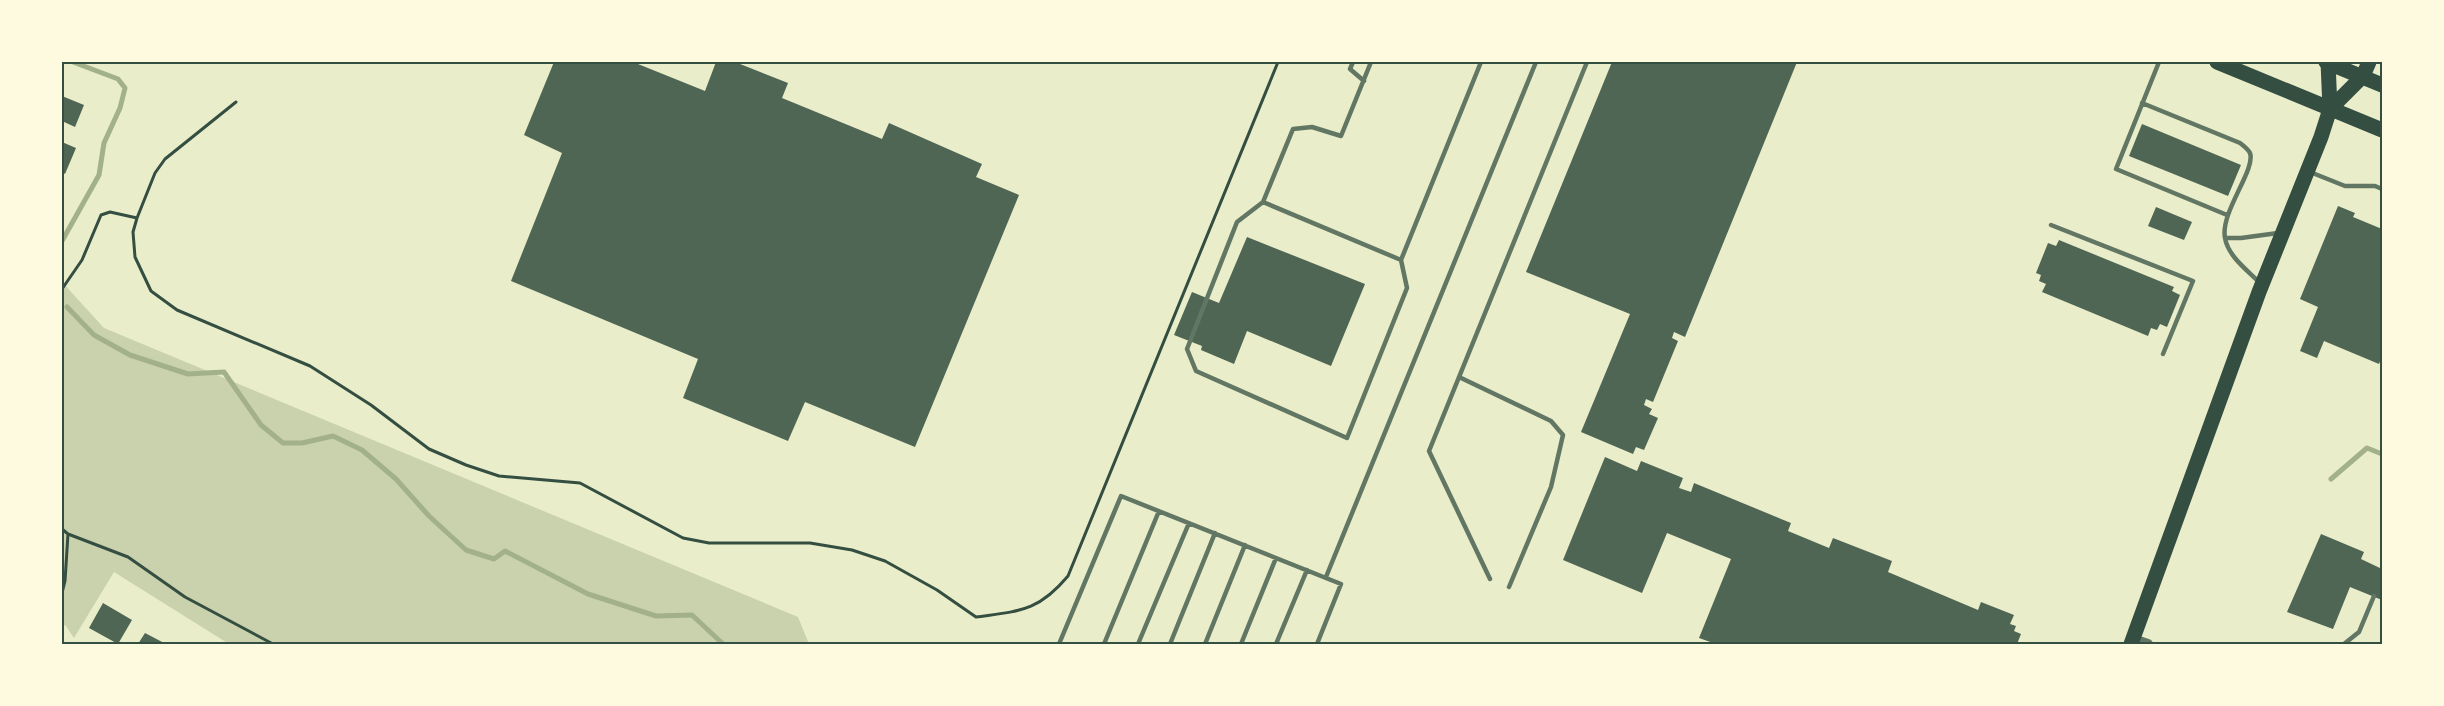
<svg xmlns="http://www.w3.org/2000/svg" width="2444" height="706" viewBox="0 0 2444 706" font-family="Barlow,sans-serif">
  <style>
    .green { fill: #cad2ad }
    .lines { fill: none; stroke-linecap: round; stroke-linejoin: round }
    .stream { stroke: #a3b18a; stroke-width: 5 }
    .building { fill: #4f6655 }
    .path { stroke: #344e41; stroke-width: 3 }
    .service { stroke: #617663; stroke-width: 4.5 }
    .tertiary { stroke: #617663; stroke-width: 10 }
    .primary { stroke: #344e41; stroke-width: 15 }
    .neatline { fill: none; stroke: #344e41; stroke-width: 2 }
  </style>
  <rect width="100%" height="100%" fill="#e9edc9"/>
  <path class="green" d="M62 282 104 328 798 617 809 644H229L114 572 74 638 66 626 62 624Z"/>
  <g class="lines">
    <path class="stream" d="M62 241 99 175 104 143 120 108 125 88 118 79 73 62
      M67 307 94 335 130 355 188 374 224 372 261 425 283 443H302L333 436 362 450 396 479 429 516 466 550 494 559 505 551 588 594 656 616 692 615 723 644
      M2331 479 2367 448 2382 454"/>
  </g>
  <path class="building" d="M554 62H633L705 91 716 62H735L788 83 782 98 882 139 889 123 982 164 976 177 1019 195 915 447 805 402 788 441 683 398 698 359 511 281 562 153 524 135Z
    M1612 62H1797L1685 337 1674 332 1672 338 1678 341 1653 402 1646 399 1644 405 1652 409 1649 414 1658 418 1644 450 1636 447 1633 454 1581 432 1630 314 1526 272Z
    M62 96 84 105 75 127 62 121Z
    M2142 124 2241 165 2228 196 2129 156Z
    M62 142 76 148 65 174 62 172Z
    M2338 206 2355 213 2353 217 2382 229V356L2379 364 2324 341 2317 358 2300 351 2318 307 2300 299Z
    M2156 207 2192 222 2184 240 2148 226Z
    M1247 237 1365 284 1331 366 1247 331 1234 364 1201 350 1202 346 1174 335 1192 292 1219 303Z
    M2059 240 2174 287 2172 291 2180 295 2167 327 2160 324 2157 330 2151 328 2148 336 2042 292 2046 284 2039 281 2041 275 2036 273 2048 243 2056 246Z
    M1605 457 1637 471 1641 461 1683 478 1679 488 1691 492 1694 483 1791 523 1788 531 1829 548 1833 538 1892 561 1888 572 1978 610 1981 602 2014 615 2010 624 2016 626 2014 631 2021 634 2017 644H1741L1735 642 1733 644H1716L1699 638 1731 559 1667 533 1642 593 1563 560Z
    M2321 534 2364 552 2361 559 2382 569V600L2350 587 2333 629 2287 612Z
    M103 603 132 620 118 644 89 628Z
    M145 633 166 644H138Z"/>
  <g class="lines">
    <path class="path" d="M137 218 133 232 135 257 151 291 177 310 310 366 371 405 429 449 466 465 499 476 580 483 683 538 709 543H810L852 550 885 561 937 590 976 617C1019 611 1038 612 1068 576L1278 62
      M62 289 82 260 101 215 110 212 137 218 155 173 165 159 236 102
      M62 529 68 534 128 557 185 597 273 644
      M62 593 65 581 68 534"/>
    <path class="service" d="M1353 62 1350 69 1364 81
      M1371 62 1341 136 1312 127 1293 129 1263 202 1401 260 1481 62
      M2159 62 2116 169 2227 215
      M2142 103 2240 143C2244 146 2248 149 2250 153 2256 170 2220 212 2225 238 2228 256 2247 270 2259 282
      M2310 172 2345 186H2375L2382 189
      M1263 202 1237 222 1187 349 1196 371 1347 438 1407 288 1401 260
      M2051 225 2193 281 2163 354
      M2225 238H2241L2278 233
      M1459 377 1551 421 1563 435 1551 487 1509 587
      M1326 577 1536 62
      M1490 579 1429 451 1587 62
      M1059 644 1121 496 1341 584 1317 644
      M1104 644 1159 511
      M1138 644 1189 523
      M1170 644 1215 533
      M1205 644 1245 545
      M1241 644 1276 558
      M1276 644 1307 570
      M2344 644 2359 632 2374 596"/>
    <path class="tertiary" d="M2133 639 2148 644"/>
    <path class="primary" d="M2217 62 2382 130
      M2326 62 2382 85
      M2330 109 2363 76 2369 62
      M2131 644 2259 292 2321 137 2330 109 2328 62"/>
  </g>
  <rect width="2444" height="706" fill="none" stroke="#fefae0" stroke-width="126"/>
  <rect x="63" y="63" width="2318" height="580" class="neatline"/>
</svg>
